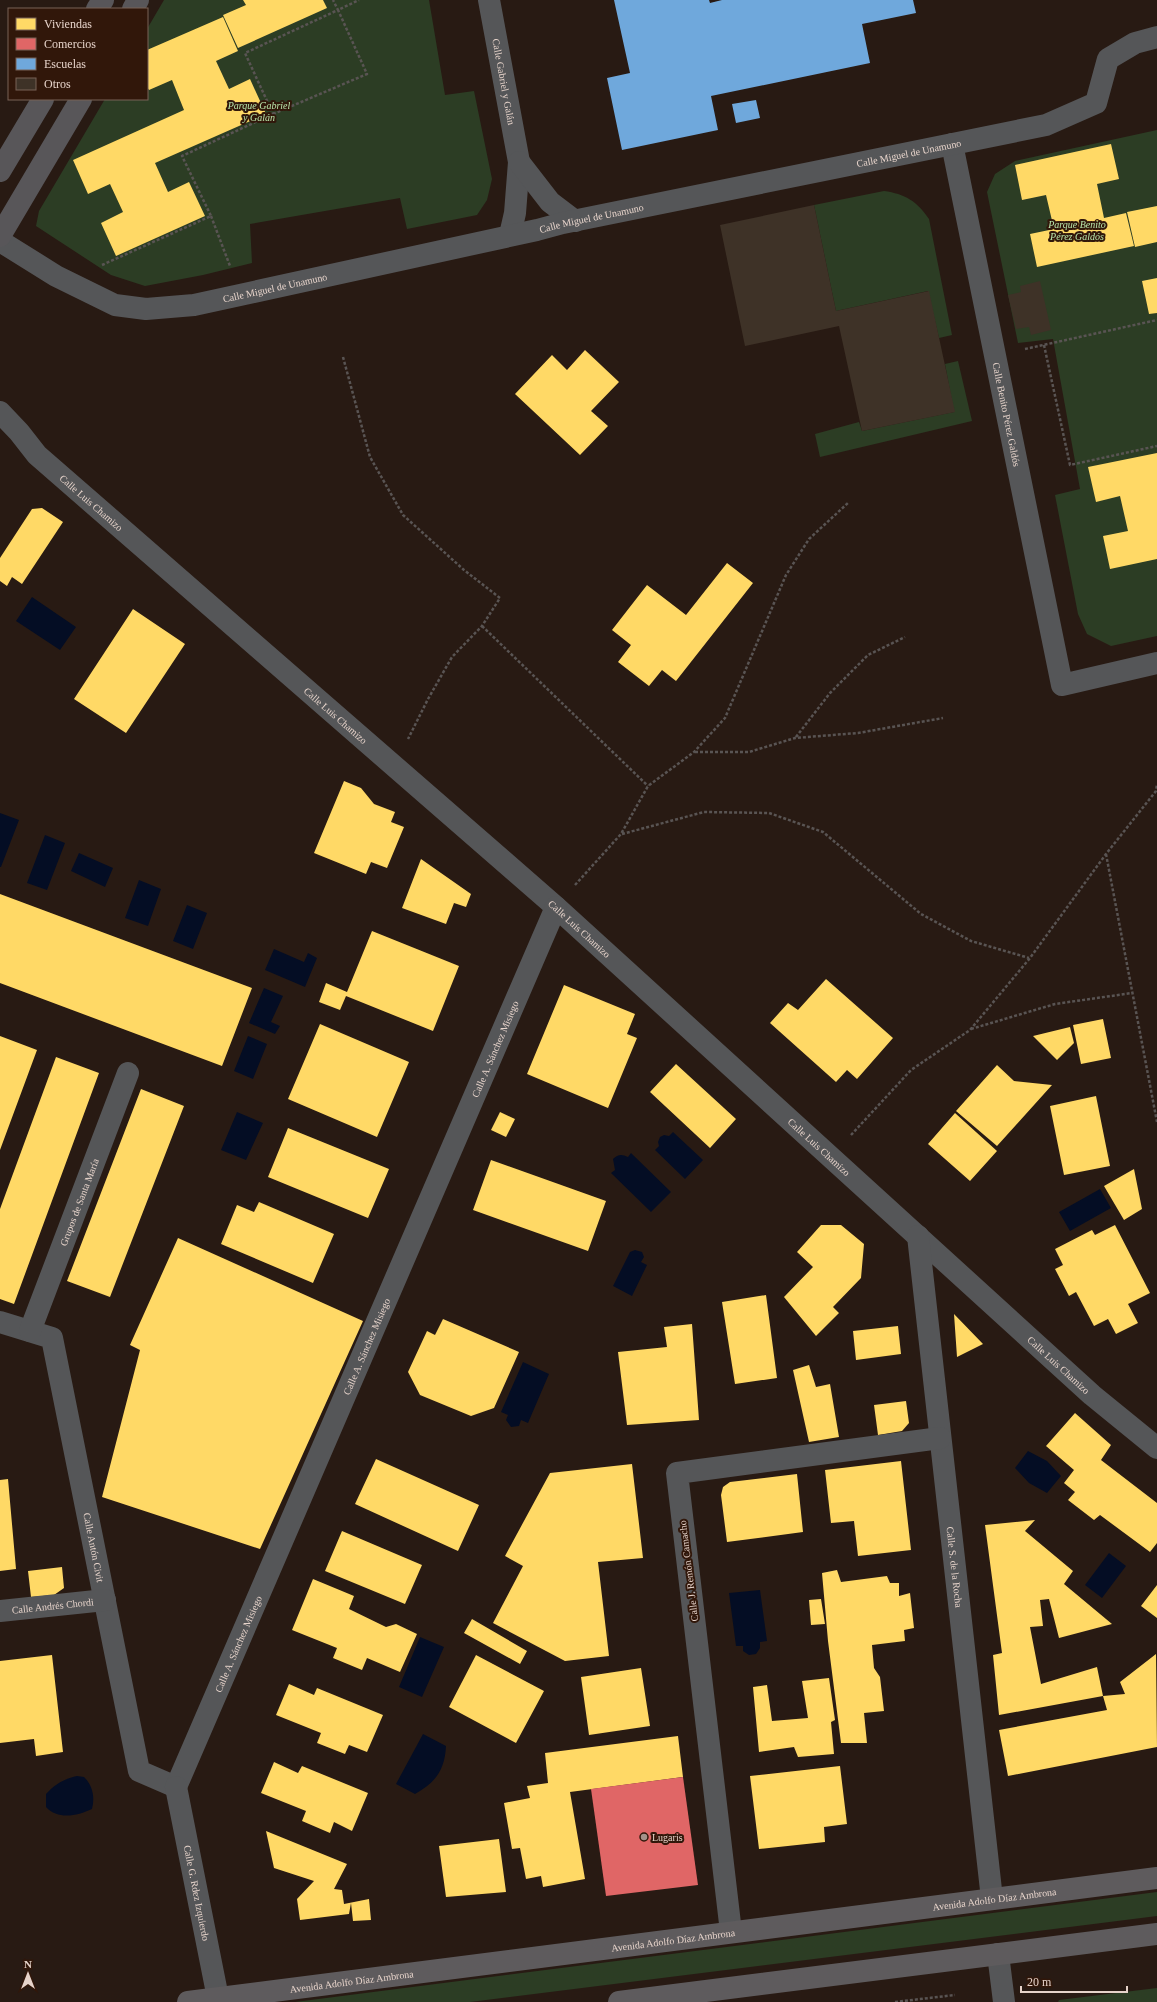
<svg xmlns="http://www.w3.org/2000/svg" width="1157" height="2002" viewBox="0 0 1157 2002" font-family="'Times New Roman',serif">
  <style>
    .green { fill: #2c3d24 }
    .water { fill: #040d24 }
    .homes { fill: #ffd966 }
    .shops { fill: #e06666 }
    .schools { fill: #6fa8dc }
    .building { fill: #3e3227 }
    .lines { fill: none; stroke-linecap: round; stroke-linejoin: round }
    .path { stroke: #595453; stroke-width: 2.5; stroke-dasharray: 3 2; stroke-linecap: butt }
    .street { stroke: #555658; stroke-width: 22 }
    .secondary { stroke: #585659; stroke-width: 22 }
    .highway { stroke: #5e5b5d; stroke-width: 22 }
    .poi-dot { fill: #a4928a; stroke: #31170a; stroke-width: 1.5 }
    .labels { text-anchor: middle; stroke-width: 4; stroke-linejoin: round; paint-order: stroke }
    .street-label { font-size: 10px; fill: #e6d3ca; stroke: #31170a }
    .park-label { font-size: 10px; font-style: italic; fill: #b8e5ab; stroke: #31170a }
    .poi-label { font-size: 10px; fill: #e6d3ca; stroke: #31170a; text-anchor: start }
  </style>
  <rect width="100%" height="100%" fill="#281a13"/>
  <path class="green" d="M164 0H429L445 95 474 91 492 179 487 200 477 215 407 229 400 198 250 224 252 263 203 275 145 286 111 275 36 226 39 211 105 99H147V29Z
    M1157 130V636L1111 646 1087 634 1078 614 1055 495 1080 489 1053 339 1018 343 987 192 995 174 1015 161Z
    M884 191C905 194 917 201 929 219L952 335 939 338 928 291 836 311 814 205Z
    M958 361 972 421 820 457 815 434 859 422 862 431 954 412 945 364Z
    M1157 1892V1916L470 2002H295Z
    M1157 1988V2002H1058L1059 2000Z"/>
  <path class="water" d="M32 597 76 627 60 650 16 621Z
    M0 813 19 820 1 867H0Z
    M45 835 65 843 47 890 27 883Z
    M79 853 113 868 105 887 71 871Z
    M139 880 161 889 148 926 125 918Z
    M187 905 207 913 193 949 173 941Z
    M274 949 304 962 308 953 317 958 305 987 265 970Z
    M264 988 283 996 271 1022 280 1026 275 1034 249 1023Z
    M248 1036 267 1044 253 1079 234 1071Z
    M237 1112 263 1123 246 1160 221 1150Z
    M673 1132 703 1160 685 1179 655 1150 659 1146 658 1142 660 1137 664 1135 669 1136Z
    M631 1153 671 1192 651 1212 611 1173 615 1170 613 1159C618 1154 622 1154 628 1157Z
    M1100 1189 1111 1208 1070 1231 1059 1212Z
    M635 1250 642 1252 644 1257 641 1262 647 1265 632 1296 613 1286 630 1252Z
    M523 1362 549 1374 528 1423 521 1420 519 1426 511 1427 506 1420 508 1415 501 1412Z
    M1028 1451 1047 1461 1061 1476 1047 1493 1029 1483 1015 1468Z
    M1109 1553 1126 1566 1102 1598 1085 1585Z
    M760 1590 767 1641 760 1642V1648L756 1654 749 1655 743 1651V1646H736L729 1593Z
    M420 1637 444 1647 422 1697 399 1687Z
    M423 1734 446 1746C445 1770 435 1783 415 1794L396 1784Z
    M77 1776 84 1777C93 1786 95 1797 92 1809 77 1816 58 1820 46 1807V1794C55 1784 64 1779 77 1776Z"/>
  <path class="homes" d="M243 0H323L327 8 238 48 223 15 246 5Z
    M223 17 238 51 216 61 229 89 250 79 266 114 155 163 168 192 189 182 205 216 116 256 101 223 123 212 110 184 88 194 73 160 184 110 172 80 149 90 147 87V50Z
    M1111 144 1119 179 1097 184 1104 218 1126 213 1134 246 1037 267 1030 234 1054 229 1046 195 1022 200 1015 165Z
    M1157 206V242L1135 247 1127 212Z
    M1157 278V313L1149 314 1142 281Z
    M585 350 619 382 591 411 608 426 580 455 515 394 552 355 567 370Z
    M1157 453V559L1110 569 1103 536 1128 531 1120 496 1096 502 1088 467Z
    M42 508 63 522 22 584 12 577 7 586 0 581V558L32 509Z
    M727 563 753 583 676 681 662 670 649 686 618 662 631 645 612 630 647 585 686 615Z
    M133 609 185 644 126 733 74 699Z
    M344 781 361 788 374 804 395 812 391 822 404 827 387 868 371 862 366 874 314 853Z
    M421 859 471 894 466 907 454 903 446 924 402 908Z
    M0 894 252 988 222 1066 0 983Z
    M372 931 459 966 433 1031 346 996 340 1010 319 1002 326 983 347 992Z
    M826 979 893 1038 857 1079 847 1070 836 1082 770 1023 788 1003 798 1010Z
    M564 985 635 1014 627 1034 637 1038 608 1108 527 1074Z
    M1103 1019 1111 1058 1081 1064 1073 1025Z
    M320 1024 409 1062 377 1137 288 1099Z
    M1070 1027 1074 1043 1057 1060 1033 1036Z
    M0 1036 37 1050 0 1150Z
    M56 1057 99 1073 14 1304 0 1299V1209Z
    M676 1064 736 1119 710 1148 650 1092Z
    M997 1065 1014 1081 1052 1085 997 1146 956 1111Z
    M141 1089 184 1106 110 1297 67 1281Z
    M1096 1096 1110 1166 1064 1175 1050 1106Z
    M500 1112 515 1119 506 1137 491 1130Z
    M955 1113 997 1151 970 1181 928 1144Z
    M288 1128 389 1169 368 1218 268 1177Z
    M491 1160 606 1201 588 1251 473 1210Z
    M1134 1169 1142 1209 1124 1220 1104 1186Z
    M259 1202 334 1234 313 1283 221 1244 237 1205 254 1212Z
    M821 1225H841L864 1244 861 1278 833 1307 839 1313 816 1336 784 1297 813 1267 797 1252Z
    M1115 1225 1150 1293 1128 1304 1138 1323 1116 1334 1108 1319 1094 1326 1076 1292 1069 1296 1055 1269 1063 1265 1055 1249 1092 1230 1095 1235Z
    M178 1238 363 1321 260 1549 102 1497 140 1350 130 1345Z
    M766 1295 777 1378 735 1384 722 1302Z
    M954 1314 983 1344 957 1357Z
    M443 1319 519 1352 494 1408 471 1416 420 1395 408 1372 427 1331 435 1335Z
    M692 1324 699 1420 627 1425 618 1352 667 1347 664 1327Z
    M898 1326 901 1354 856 1360 853 1331Z
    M809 1365 816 1387 830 1384 839 1437 809 1442 793 1370Z
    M906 1401 909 1423 902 1431 878 1435 874 1405Z
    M1075 1413 1111 1445 1101 1460 1157 1503V1543L1150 1552 1100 1515 1094 1520 1068 1500 1075 1492 1064 1483 1074 1470 1046 1446Z
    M376 1459 479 1505 458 1551 355 1504Z
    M901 1461 911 1550 858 1556 854 1521 831 1523 825 1470Z
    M632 1464 643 1558 598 1562 609 1656 565 1661 493 1623 523 1566 505 1556 550 1473Z
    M797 1474 803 1532 727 1542 721 1495 723 1487 730 1482Z
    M8 1479 16 1569 0 1571V1480Z
    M1035 1520 1025 1531 1073 1571 1064 1584 1112 1624 1059 1638 1049 1599 1040 1600 1043 1626 1030 1627 1041 1684 1097 1667 1103 1696 999 1715 993 1655 1002 1653 985 1525Z
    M342 1531 422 1565 405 1604 325 1571Z
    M62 1567 64 1588 54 1595 31 1597 28 1571Z
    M837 1570 841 1582 887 1576 890 1583H899V1596L910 1593 914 1628 904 1630 905 1641 872 1645 874 1668 880 1677 884 1711 864 1713 867 1743H841L828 1641 822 1573Z
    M313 1579 354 1596 349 1609 386 1627 396 1624 417 1634 400 1672 367 1658 362 1670 333 1658 337 1648 292 1630Z
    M1157 1585V1618L1141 1606Z
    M821 1599 825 1624 811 1625 809 1600Z
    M472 1619 527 1651 520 1664 464 1633Z
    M1156 1654 1157 1747 1008 1776 999 1730 1107 1710 1103 1696 1125 1694 1120 1682Z
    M52 1655 63 1752 36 1756 34 1739 0 1743V1661Z
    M476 1655 544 1691 516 1743 449 1707Z
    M641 1668 650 1726 589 1735 581 1677Z
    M829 1678 835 1720 831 1722 834 1754 798 1757 794 1747 759 1752 753 1687 767 1685 772 1721 808 1718 802 1681Z
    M289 1684 314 1695 317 1688 383 1715 367 1752 349 1745 345 1754 317 1743 321 1733 276 1715Z
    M678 1736 683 1777 570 1792 585 1879 543 1887 541 1876 526 1879 520 1848 512 1849 504 1803 530 1798 527 1786 548 1783 545 1753Z
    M274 1762 298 1773 302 1766 368 1793 352 1831 334 1822 330 1833 302 1821 306 1811 261 1793Z
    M840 1766 847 1824 824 1827 825 1842 759 1849 750 1776Z
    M266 1831 347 1864 334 1889 342 1890 344 1904 369 1899 371 1920 353 1921 351 1903 349 1914 300 1920 297 1899 314 1881 274 1868Z
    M499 1839 506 1892 446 1897 439 1846Z"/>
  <path class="shops" d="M683 1777 698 1885 606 1896 591 1789Z"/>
  <path class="schools" d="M614 0H709L710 3 722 0H913L916 13 862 24 870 63 711 96 718 130 622 150 607 78 630 73Z
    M756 100 760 118 736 123 732 104Z"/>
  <path class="building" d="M814 205 836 311 929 291 955 412 862 431 839 326 745 346 720 225Z
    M1040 281 1051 330 1031 335 1029 327 1016 329 1008 295 1021 292 1020 286Z"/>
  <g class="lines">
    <path class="path" d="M273 114 367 74 338 10 359 0
      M211 216 230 266
      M102 265 211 216 182 156 273 114 245 53 338 10 333 0
      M1044 345 1070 465 1157 446
      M1025 349 1157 320
      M343 357 370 457 403 515 464 570 500 598 482 626 452 657 428 699 408 739
      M482 626 648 786
      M796 737 830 693 868 655 905 637
      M695 752H749L795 738 858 733 943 718
      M622 834 704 812 769 813 823 832 921 914 971 941 1029 958
      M1106 854 1157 1122
      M575 885 621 834 648 786 694 752 725 718 786 575 809 539 849 502
      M971 1029 1055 1004 1132 993
      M851 1135 911 1070 970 1030 1030 958 1106 854 1156 791 1157 784
      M895 2002 955 1995"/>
    <g class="street">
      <path id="s1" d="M489 0 519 162 515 213 510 235"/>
      <path id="s2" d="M952 144 1062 685 1157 663"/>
      <path d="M519 162 550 202 575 221"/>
      <path id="s3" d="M0 241 56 276 115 305 146 309 194 305 537 230 563 223 1046 125 1096 103 1108 59 1135 43 1157 37"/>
      <path id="s4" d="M0 412 19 432 37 455 556 907 1092 1395 1157 1448"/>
      <path id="s5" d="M918 1236 992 1899"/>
      <path id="s6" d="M0 1322 52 1338 139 1771 176 1787"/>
      <path id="s7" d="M30 1331 128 1073"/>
      <path id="s8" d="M0 1611 105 1600"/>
      <path id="s9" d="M176 1787 556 907"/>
      <path id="s10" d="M176 1787 218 1998"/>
      <path d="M731 1932 677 1473 940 1438"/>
      <path d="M998 1954 1004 2002"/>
    </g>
    <path class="secondary" d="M97 9 103 0
      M133 9 138 0
      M0 171 43 99
      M0 236 81 99"/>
    <g class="highway">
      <path id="s11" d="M188 2002 1157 1878"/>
      <path d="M619 2002 1157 1934"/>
    </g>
  </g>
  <circle class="poi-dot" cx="644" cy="1837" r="4"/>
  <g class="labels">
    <g class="street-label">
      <text dy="4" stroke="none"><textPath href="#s1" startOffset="83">Calle Gabriel y Galán</textPath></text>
      <text dy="4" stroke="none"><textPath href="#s3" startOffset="942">Calle Miguel de Unamuno</textPath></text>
      <text dy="4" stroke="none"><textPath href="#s3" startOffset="618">Calle Miguel de Unamuno</textPath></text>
      <text dy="4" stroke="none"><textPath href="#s3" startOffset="294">Calle Miguel de Unamuno</textPath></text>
      <text dy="4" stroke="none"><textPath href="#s2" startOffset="276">Calle Benito Pérez Galdós</textPath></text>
      <text dy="4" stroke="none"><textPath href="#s4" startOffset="129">Calle Luis Chamizo</textPath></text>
      <text dy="4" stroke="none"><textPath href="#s4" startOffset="453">Calle Luis Chamizo</textPath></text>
      <text dy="4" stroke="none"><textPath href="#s4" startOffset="777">Calle Luis Chamizo</textPath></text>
      <text dy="4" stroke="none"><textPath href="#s9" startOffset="804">Calle A. Sánchez Misiego</textPath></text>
      <text dy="4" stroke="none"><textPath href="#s4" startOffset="1101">Calle Luis Chamizo</textPath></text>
      <text dy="4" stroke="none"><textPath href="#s7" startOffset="138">Grupos de Santa María</textPath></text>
      <text dy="4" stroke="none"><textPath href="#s9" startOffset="480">Calle A. Sánchez Misiego</textPath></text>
      <text dy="4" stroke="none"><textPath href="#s4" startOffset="1425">Calle Luis Chamizo</textPath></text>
      <text dy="4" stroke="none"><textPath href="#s6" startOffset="268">Calle Antón Civit</textPath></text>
      <text dy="4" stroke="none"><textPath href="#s5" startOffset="333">Calle S. de la Rocha</textPath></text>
      <text transform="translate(688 1571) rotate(-97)" y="4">Calle J. Remón Camacho</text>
      <text dy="4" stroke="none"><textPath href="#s8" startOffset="53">Calle Andrés Chordi</textPath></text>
      <text dy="4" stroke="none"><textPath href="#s9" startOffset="156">Calle A. Sánchez Misiego</textPath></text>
      <text dy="4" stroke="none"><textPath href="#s10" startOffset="108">Calle G. Rdez Izquierdo</textPath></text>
      <text dy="4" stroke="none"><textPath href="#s11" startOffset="813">Avenida Adolfo Díaz Ambrona</textPath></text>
      <text dy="4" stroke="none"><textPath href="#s11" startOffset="489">Avenida Adolfo Díaz Ambrona</textPath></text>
      <text dy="4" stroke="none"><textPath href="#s11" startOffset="165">Avenida Adolfo Díaz Ambrona</textPath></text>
    </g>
    <g class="park-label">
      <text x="259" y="109">Parque Gabriel<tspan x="259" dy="12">y Galán</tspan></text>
      <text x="1077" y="228">Parque Benito<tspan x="1077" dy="12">Pérez Galdós</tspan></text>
    </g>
    <g class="poi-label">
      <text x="652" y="1841">Lugaris</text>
    </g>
  </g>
  <rect x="8" y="8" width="140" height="92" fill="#31170a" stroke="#796257"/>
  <rect x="16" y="18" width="20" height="12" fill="#ffd966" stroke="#796257"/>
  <text x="44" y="28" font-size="12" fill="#e6d3ca">Viviendas</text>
  <rect x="16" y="38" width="20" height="12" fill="#e06666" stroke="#796257"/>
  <text x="44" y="48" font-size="12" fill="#e6d3ca">Comercios</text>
  <rect x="16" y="58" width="20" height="12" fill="#6fa8dc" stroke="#796257"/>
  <text x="44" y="68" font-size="12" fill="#e6d3ca">Escuelas</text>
  <rect x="16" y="78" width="20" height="12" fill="#3e3227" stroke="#796257"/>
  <text x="44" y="88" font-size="12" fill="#e6d3ca">Otros</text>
  <g transform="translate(28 1974)" stroke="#31170a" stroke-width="3" paint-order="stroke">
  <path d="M0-3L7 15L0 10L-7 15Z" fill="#e6d3ca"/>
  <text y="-6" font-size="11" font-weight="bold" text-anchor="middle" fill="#e6d3ca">N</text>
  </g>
  <path d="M1021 1986v6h106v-6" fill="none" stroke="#e6d3ca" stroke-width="2"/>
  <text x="1027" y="1986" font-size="12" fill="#e6d3ca" stroke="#31170a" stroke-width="3" paint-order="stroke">20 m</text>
</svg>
